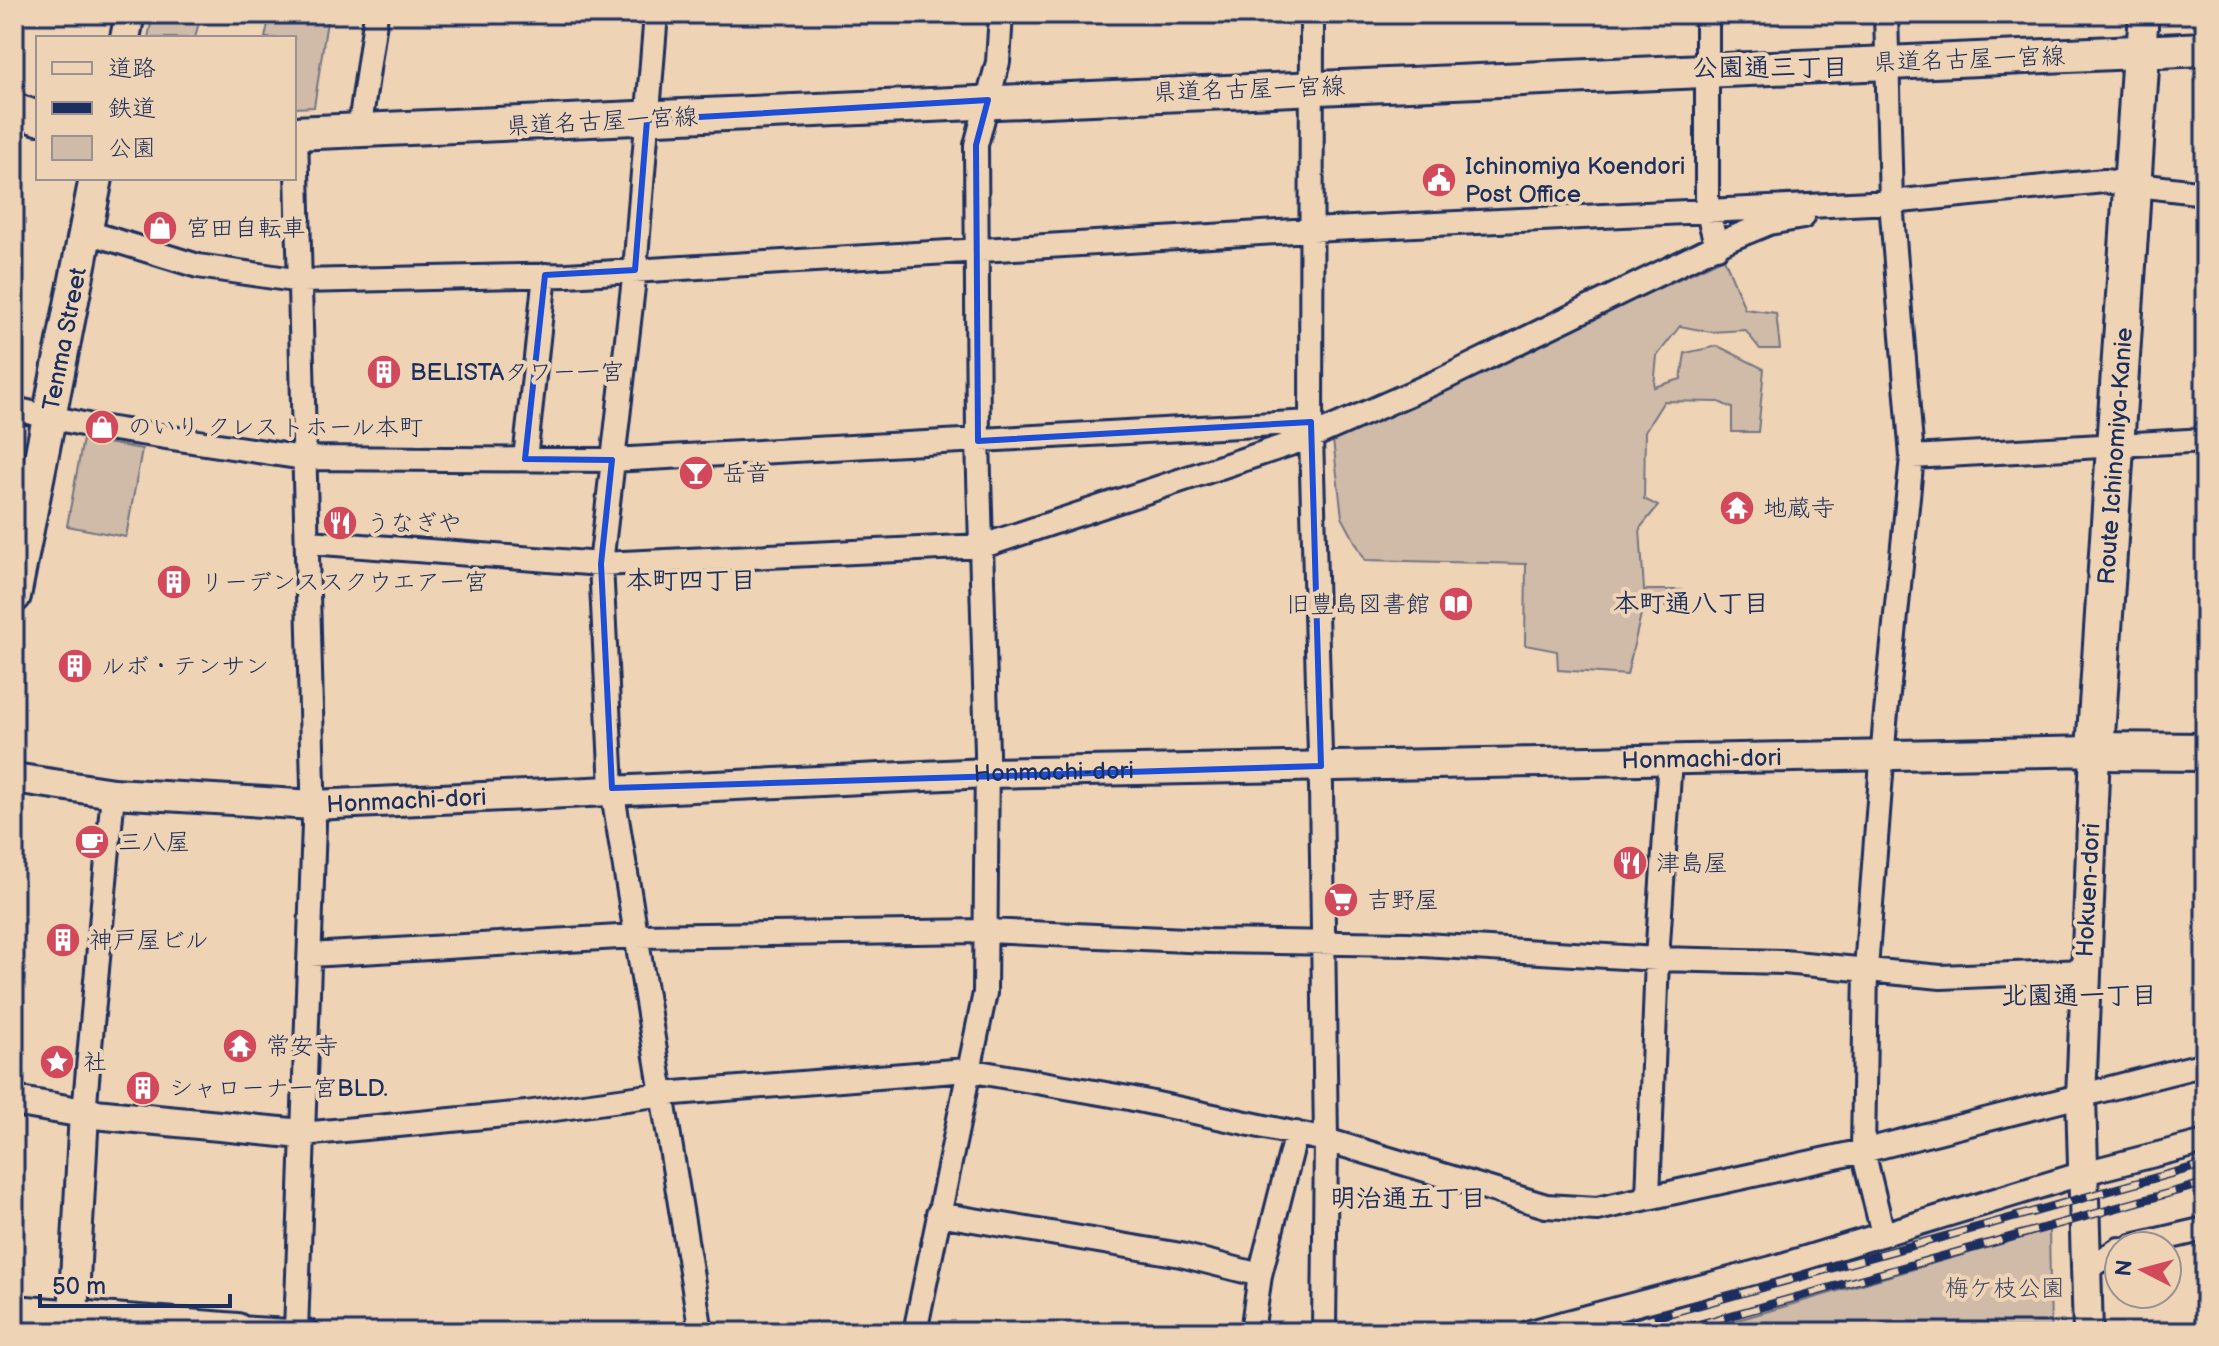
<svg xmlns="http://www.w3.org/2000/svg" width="2219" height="1346" viewBox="0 0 2219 1346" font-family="'Balsamiq Sans','Klee One',sans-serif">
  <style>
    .green { fill: #cfbba8; stroke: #757583; stroke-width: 2 }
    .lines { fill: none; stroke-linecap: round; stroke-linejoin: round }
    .minor-casing { stroke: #1b2f5e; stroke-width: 28 }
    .tertiary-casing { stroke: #1b2f5e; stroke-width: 34 }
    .secondary-casing { stroke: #1b2f5e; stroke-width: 38 }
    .primary-casing { stroke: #1b2f5e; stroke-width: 42 }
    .minor { stroke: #eed3b5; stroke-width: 22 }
    .tertiary { stroke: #eed3b5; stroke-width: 28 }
    .secondary { stroke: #eed3b5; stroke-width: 32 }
    .primary { stroke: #eed3b5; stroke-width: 36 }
    .rail-casing { stroke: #1b2f5e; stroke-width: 9 }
    .rail { stroke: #eed3b5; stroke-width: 6; stroke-dasharray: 18; stroke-linecap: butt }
    .marked { fill: none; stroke: #1d4ed8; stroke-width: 6; stroke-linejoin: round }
    .labels { text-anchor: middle; stroke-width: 8; stroke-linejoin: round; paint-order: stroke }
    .street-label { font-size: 24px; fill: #1b2f5e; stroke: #eed3b5 }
    .poi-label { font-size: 24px; fill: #1b2f5e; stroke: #eed3b5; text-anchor: start }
    .park-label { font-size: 24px; fill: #364469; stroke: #eed3b5 }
    .neighbourhood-label { font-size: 26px; font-weight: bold; fill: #1b2f5e; stroke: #eed3b5 }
  </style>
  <rect width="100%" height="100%" fill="#eed3b5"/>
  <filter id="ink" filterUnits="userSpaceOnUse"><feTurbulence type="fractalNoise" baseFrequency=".0125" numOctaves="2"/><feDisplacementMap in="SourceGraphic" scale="16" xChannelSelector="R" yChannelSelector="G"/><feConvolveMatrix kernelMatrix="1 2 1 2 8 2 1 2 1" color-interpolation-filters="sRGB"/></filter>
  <g filter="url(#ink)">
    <path class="green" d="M153 14H201L195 38H148Z
      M270 14H328L314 107 294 108V38H265Z
      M1724 258 1745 309 1776 313 1780 349H1760L1745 330 1711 332 1680 326 1657 356 1654 387 1681 379 1685 353 1718 346 1764 369 1758 432H1732V408L1719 402 1664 401 1645 431 1644 499 1658 506 1640 528 1644 590H1685L1682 606 1649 607 1642 610 1627 675 1558 670 1557 651 1525 645 1526 564 1365 560 1342 517 1333 440Z
      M83 439 142 449 126 537 67 526Z
      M2049 1230 2051 1332H1696Z"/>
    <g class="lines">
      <g class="minor-casing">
        <path id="minor" d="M656 14 635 270 601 564 612 788 701 1332
          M1312 14 1311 437 1321 788 1326 1140 1324 1332
          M1707 14V210L1717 247
          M359 132 376 14
          M84 231 198 266 301 281 567 275 1311 230 1891 202 2104 181 2205 193
          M14 409 87 425 304 458 612 460 1311 422
          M1912 457 2205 440
          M525 459 545 275
          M309 542 601 564 983 546 1311 437 1443 379 1730 239 1769 223 1803 217
          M310 955 636 936 986 931 1209 941 1407 944 1657 959 1784 962 1941 977 2084 971
          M84 1113 113 793
          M302 1134 526 1113 663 1094 967 1070 1129 1098 1326 1140 1546 1206 1597 1209 1863 1151 2205 1064
          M1648 1197 1657 959 1670 759
          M938 1214 1181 1255 1260 1275
          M1883 1234 1863 1151 1866 969 1885 723 1912 457 1891 202 1886 14
          M2132 1246 2205 1229
          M2086 1270 2119 1249
          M296 1331 314 824 296 133
          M236 1332 237 1328 308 1332
          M915 1332 985 993 987 753 978 441 976 145 998 62 1001 14
          M1252 1332 1260 1275 1296 1133
          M1530 1332 1772 1268 2084 1173 2205 1142"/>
      </g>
      <g class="tertiary-casing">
        <g id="tertiary">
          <path d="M125 38 130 14"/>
          <path d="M2141 52 2144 14"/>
          <path id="s1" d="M14 778 113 793 314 805 987 773 2095 751 2081 1098 2088 1332"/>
          <path d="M14 1101 84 1113 302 1134"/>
          <path d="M14 1310 237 1328"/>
          <path d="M73 1316 84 1113"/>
        </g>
      </g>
      <g class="secondary-casing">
        <g id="secondary">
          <path d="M14 110 38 118"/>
          <path d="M294 133 2205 49"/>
          <path id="s2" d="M14 596 96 178"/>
        </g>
      </g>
      <g class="primary-casing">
        <path id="primary" d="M2141 52 2095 751 2205 752"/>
      </g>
      <use href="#minor" class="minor"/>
      <use href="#tertiary" class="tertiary"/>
      <use href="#secondary" class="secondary"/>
      <use href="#primary" class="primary"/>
      <g class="rail-casing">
        <path id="rail" d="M1602 1332 2205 1164
          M1672 1332 2205 1183"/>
      </g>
      <use href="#rail" class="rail"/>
    </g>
  </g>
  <path class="marked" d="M988 100 976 145 978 441 1311 422 1321 766 612 788 601 564 612 460 525 459 545 275 635 270 647 120Z"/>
  <defs>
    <g id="civic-disc" transform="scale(1.8)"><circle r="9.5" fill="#d1495b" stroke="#eed3b5"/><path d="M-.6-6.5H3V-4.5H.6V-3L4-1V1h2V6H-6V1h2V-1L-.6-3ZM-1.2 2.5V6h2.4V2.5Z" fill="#fff"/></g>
    <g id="shop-disc" transform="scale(1.8)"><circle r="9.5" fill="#d1495b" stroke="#eed3b5"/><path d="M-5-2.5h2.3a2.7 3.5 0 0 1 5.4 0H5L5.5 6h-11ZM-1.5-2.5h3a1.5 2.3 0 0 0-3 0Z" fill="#fff"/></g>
    <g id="building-disc" transform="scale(1.8)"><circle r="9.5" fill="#d1495b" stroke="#eed3b5"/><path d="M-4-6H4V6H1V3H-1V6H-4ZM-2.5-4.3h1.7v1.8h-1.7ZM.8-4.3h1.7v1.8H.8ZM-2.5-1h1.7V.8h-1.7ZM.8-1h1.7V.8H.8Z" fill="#fff"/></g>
    <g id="bar-disc" transform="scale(1.8)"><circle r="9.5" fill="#d1495b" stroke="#eed3b5"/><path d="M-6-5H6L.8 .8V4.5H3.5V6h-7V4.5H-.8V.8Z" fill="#fff"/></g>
    <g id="temple-disc" transform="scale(1.8)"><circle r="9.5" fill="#d1495b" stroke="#eed3b5"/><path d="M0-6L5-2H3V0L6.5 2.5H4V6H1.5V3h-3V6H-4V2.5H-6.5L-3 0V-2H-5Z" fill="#fff"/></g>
    <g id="restaurant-disc" transform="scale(1.8)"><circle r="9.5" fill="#d1495b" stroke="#eed3b5"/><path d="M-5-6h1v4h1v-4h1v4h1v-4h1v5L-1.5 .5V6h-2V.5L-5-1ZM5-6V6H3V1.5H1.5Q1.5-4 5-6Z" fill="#fff"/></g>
    <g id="library-disc" transform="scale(1.8)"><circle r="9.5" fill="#d1495b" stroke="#eed3b5"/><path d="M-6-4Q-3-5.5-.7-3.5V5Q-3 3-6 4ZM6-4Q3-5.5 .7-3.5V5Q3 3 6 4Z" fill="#fff"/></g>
    <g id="cafe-disc" transform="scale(1.8)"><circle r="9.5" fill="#d1495b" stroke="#eed3b5"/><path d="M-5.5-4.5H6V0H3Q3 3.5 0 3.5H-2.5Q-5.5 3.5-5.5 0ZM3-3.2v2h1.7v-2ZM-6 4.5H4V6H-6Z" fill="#fff"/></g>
    <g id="supermarket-disc" transform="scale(1.8)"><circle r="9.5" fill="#d1495b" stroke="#eed3b5"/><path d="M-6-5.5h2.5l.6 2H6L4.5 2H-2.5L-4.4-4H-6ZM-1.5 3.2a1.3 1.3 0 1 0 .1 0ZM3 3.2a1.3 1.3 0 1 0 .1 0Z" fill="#fff"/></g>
    <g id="sight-disc" transform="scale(1.8)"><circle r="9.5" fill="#d1495b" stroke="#eed3b5"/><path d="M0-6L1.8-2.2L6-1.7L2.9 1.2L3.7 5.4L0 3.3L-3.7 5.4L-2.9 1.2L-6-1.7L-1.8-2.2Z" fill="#fff"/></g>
  </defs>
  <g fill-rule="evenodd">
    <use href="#civic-disc" x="1439" y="180"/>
    <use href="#shop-disc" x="160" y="228"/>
    <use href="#building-disc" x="384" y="372"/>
    <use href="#shop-disc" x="102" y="427"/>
    <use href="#bar-disc" x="696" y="473"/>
    <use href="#temple-disc" x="1737" y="508"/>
    <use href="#restaurant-disc" x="340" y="523"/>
    <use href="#building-disc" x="174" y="582"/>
    <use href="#library-disc" x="1456" y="604"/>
    <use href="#building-disc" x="75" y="666"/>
    <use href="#cafe-disc" x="92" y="842"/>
    <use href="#restaurant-disc" x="1630" y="863"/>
    <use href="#supermarket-disc" x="1341" y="900"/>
    <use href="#building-disc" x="63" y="940"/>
    <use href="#temple-disc" x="240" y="1046"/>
    <use href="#sight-disc" x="57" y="1062"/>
    <use href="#building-disc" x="143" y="1088"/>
  </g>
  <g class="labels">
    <g class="street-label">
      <text transform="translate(1969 59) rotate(-2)" y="8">県道名古屋一宮線</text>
      <text transform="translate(1249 89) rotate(-2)" y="8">県道名古屋一宮線</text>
      <text transform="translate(602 121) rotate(-3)" y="8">県道名古屋一宮線</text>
      <text dy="8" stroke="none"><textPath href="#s2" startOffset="262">Tenma Street</textPath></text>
      <text transform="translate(2115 456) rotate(-86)" y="8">Route Ichinomiya-Kanie</text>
      <text dy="8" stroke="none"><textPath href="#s1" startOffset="1690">Honmachi-dori</textPath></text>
      <text dy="8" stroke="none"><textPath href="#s1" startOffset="1042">Honmachi-dori</textPath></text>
      <text dy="8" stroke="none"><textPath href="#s1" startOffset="394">Honmachi-dori</textPath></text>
      <text transform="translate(2088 890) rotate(-87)" y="8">Hokuen-dori</text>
    </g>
    <g class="poi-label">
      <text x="1465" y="174">Ichinomiya Koendori<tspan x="1465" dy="28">Post Office</tspan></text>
      <text x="186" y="236">宮田自転車</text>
      <text x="410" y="380">BELISTAタワー一宮</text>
      <text x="128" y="435">のいり クレストホール本町</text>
      <text x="722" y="481">岳音</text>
      <text x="1763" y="516">地蔵寺</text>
      <text x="366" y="531">うなぎや</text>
      <text x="200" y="590">リーデンススクウエア一宮</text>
      <text x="1430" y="612" text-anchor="end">旧豊島図書館</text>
      <text x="101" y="674">ルボ・テンサン</text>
      <text x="118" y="850">三八屋</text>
      <text x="1656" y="871">津島屋</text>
      <text x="1367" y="908">吉野屋</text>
      <text x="89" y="948">神戸屋ビル</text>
      <text x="266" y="1054">常安寺</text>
      <text x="83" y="1070">社</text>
      <text x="169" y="1096">シャローナ一宮BLD.</text>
    </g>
    <g class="park-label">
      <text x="2005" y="1296">梅ケ枝公園</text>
    </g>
    <g class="neighbourhood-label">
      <text x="1770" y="76">公園通三丁目</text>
      <text x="691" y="589">本町四丁目</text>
      <text x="1691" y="612">本町通八丁目</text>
      <text x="2079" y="1004">北園通一丁目</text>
      <text x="1408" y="1207">明治通五丁目</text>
    </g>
  </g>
  <rect width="2219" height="1346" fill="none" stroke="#eed3b5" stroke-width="48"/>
  <rect x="24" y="24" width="2171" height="1298" fill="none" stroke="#1b2f5e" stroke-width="3" filter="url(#ink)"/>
  <rect x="36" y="36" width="260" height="144" fill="#eed3b5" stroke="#9a9192" stroke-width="2"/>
  <rect x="52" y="62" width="40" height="12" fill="#eed3b5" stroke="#9a9192" stroke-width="2"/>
  <text x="108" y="76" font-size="24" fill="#1b2f5e">道路</text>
  <rect x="52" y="102" width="40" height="12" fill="#1b2f5e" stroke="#9a9192" stroke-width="2"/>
  <text x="108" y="116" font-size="24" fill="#1b2f5e">鉄道</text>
  <rect x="52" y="136" width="40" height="24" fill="#cfbba8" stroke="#9a9192" stroke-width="2"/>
  <text x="108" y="156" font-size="24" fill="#1b2f5e">公園</text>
  <g transform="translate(2143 1270) rotate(276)"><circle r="38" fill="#eed3b5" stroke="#9a9192" stroke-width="2"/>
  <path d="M0-6L14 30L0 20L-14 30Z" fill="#d1495b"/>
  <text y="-12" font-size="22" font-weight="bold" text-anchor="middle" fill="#1b2f5e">N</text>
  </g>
  <path d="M40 1294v12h190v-12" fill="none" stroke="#1b2f5e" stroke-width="4"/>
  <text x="52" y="1294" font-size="24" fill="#1b2f5e" stroke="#eed3b5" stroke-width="6" paint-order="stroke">50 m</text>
</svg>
